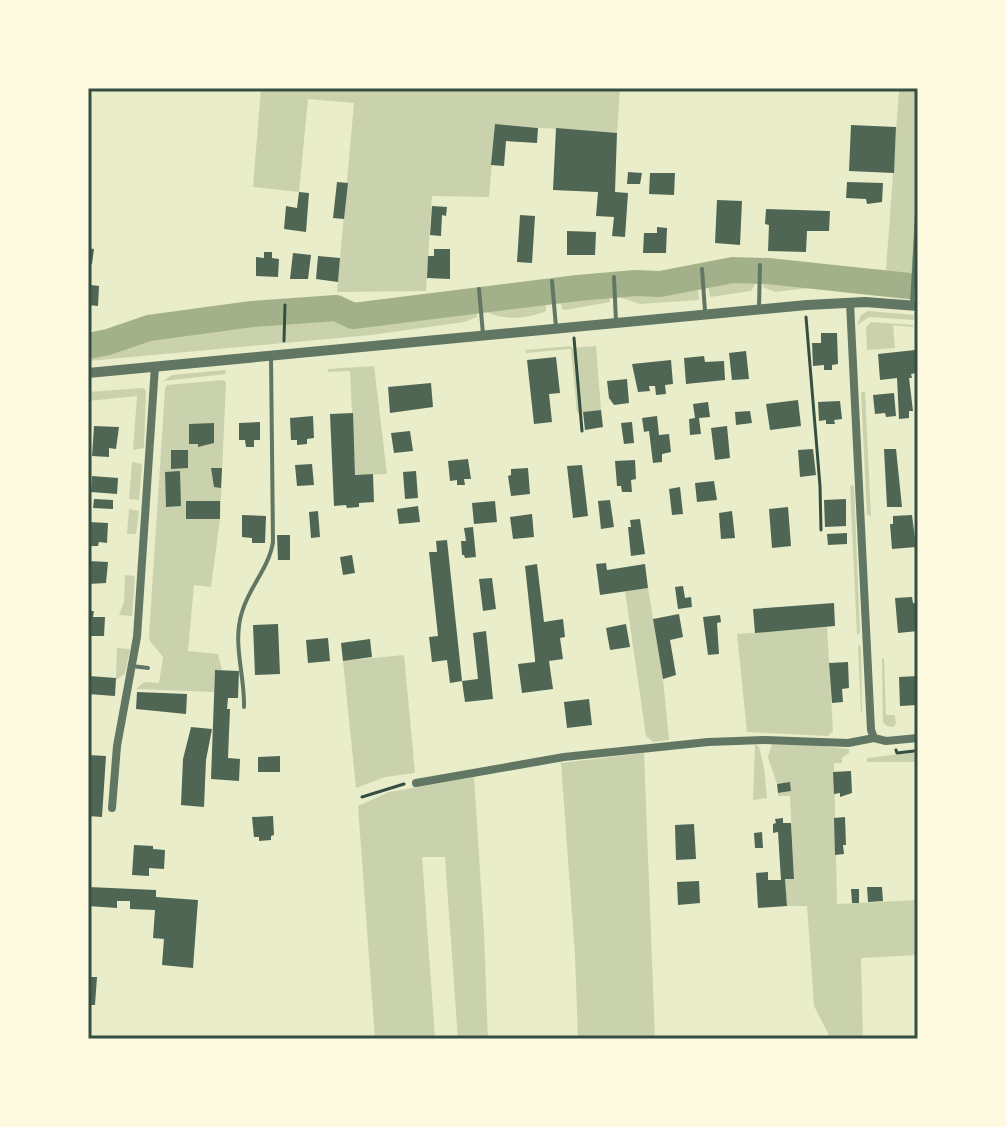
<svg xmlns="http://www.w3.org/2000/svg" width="1006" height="1127" viewBox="0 0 1006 1127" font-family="Figtree,sans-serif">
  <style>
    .green { fill: #cad2ad }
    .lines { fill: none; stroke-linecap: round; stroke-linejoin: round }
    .river { stroke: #a3b18a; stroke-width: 26 }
    .building { fill: #4f6655 }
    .path { stroke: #344e41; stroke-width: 3 }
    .service { stroke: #617663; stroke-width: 4 }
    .minor { stroke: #617663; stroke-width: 8 }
    .tertiary { stroke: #617663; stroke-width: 10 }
    .neatline { fill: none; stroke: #344e41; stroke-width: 3 }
  </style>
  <rect width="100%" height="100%" fill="#e9edc9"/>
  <path class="green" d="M261 88H620L617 133 495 125 489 197 432 196 426 291 337 292 354 103 308 99 299 192 253 187Z
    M877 88H918V272H912L911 284 763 268V264L886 270 899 91Z
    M696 270V274L663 282 619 283V277L678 274 679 271Z
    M754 271 755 284 751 291 710 297 707 276Z
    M762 272 833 280 834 285 775 292 763 287Z
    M608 277 609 283 558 287 559 281Z
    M697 278 699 300 640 304 619 297 618 287 667 286Z
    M840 280 911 288 905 293 851 290H846Z
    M609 288 610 302 565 310 562 309 559 293Z
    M546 295V311C527 319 503 321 485 311L484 302Z
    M478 303 477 317 464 322 371 335 88 361V347L109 344 149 330 253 315 336 309 352 317Z
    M868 311 914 315V320L869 317 857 325 861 315Z
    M871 322 913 325V327L893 325 895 348 867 350 866 327Z
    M571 346 572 348 596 346 601 410 577 413 571 349 526 353V350Z
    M374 366 387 474 355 475 350 371 328 372V369Z
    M225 370 226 374 163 381 172 375Z
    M223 380 226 382 220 519 211 587 194 585 188 651 218 654 222 670 215 671 214 692 136 689 144 682 159 683 163 657 150 641 149 636 165 389 167 385Z
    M143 388 146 391 144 448 133 450 137 396 88 401V392Z
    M865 391 871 517 867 514 861 393Z
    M132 462 142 464 139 500 129 499Z
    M850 485 854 486 860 633 857 635Z
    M129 509 139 511 136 534H127Z
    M125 575 135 576 132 616 119 615 124 602Z
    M648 588 663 679 669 740 653 742 646 736 625 591Z
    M827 627 833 731 828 736 747 732 737 634Z
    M858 645 861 646 862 713 861 712Z
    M117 648 130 649 125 674 116 680Z
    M404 655 415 773 385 777 356 788 343 661Z
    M884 658 886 715H895L896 724 893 727 887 726 883 722 882 659Z
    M755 744 759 747 764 768 767 798 753 800Z
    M772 744 814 745 849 749V753L842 758V763H834L837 904 918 900V955L861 958 863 1039H831L814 1006 807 906H787L785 879 794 878 790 796H778V793L791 791 790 783 777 784 768 757Z
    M918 752V762H867V758Z
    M644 753 655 1039H578L575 955 561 763Z
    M474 777 484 933 488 1039H458L445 857H422L435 1039H375L358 806 389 792Z"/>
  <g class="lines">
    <path class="river" d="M88 346 108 342 149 328 252 314 336 308 353 316 578 288 635 283 660 284 733 270 768 271 918 287"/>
  </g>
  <path class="building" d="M495 124 538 128 537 143 506 141 504 166 491 165Z
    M851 125 896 127 894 173 849 171Z
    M556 128 617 133 615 192 628 193 625 237 612 236 614 217 596 216 598 192 553 190Z
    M628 172 642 173 640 184H627Z
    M650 173H675L674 195 649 194Z
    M337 182 348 183 344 219 333 218Z
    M847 182 883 183 882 202 867 204 866 199 846 198Z
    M299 192 309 193 306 232 284 229 286 206 297 208Z
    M717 200 742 201 740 245 715 243Z
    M432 206 447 207 446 216 442 215 441 236 430 235Z
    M766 209 830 211 829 231H807L806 252 768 251 769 225 765 224Z
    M520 215 535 216 532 263 517 262Z
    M657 227 667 228 666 253H643L644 233H657Z
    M567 231 596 232 595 255H567Z
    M88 248 94 249 92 264 88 263Z
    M434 249H450V279L427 278 428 256H434Z
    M264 252H272V258L279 259 278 277 256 276V257L264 258Z
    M293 253 311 255 308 279H290Z
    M318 256 340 258 338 282 316 279Z
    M88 275H91V285L99 286 98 306 88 305Z
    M821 333H837L838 364 832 365V370H824V365L813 366 812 343H821Z
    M915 350 916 373 911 374 912 378H909L913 411H909V418L899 419 897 378 880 380 878 354Z
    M746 351 749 379 732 380 729 353Z
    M704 356 705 362 724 361 725 380 686 384 684 358Z
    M556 357 560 393 549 394 552 422 534 424 527 360Z
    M671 360 673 384 665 385 666 394 656 395 655 386H649L650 391 638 392 632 364Z
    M627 379 629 403 614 405 609 398 607 381Z
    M431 383 433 407 390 413 388 387Z
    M894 393 896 416 886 417 885 413 875 414 873 395Z
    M798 400 801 426 770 430 766 404Z
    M840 401 842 419 834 420 835 424H826V420L819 421 818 402Z
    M708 402 710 417 699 418 701 434 690 435 689 419 695 418 693 404Z
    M601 410 603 427 585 430 583 412Z
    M750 411 752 423 736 425 735 412Z
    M353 413 355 475 373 474 374 502 359 503V507L347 508 346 505 334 506 330 414Z
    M313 416 314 438 307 439V444L297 445V440H291L290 418Z
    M657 416 659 435 669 434 671 452 662 454V462L653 463 649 431 644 432 642 418Z
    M260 422V440H254V447H246L245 440H239V423Z
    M632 422 634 443 624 444 621 423Z
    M214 423V443L198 447V444H189V424Z
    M94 426 119 427 116 449 109 448V457L92 456Z
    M727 426 730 458 715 460 711 428Z
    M410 431 413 451 394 453 391 433Z
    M813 449 816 475 800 477 798 450Z
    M884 449H896L902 507H887Z
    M171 450H188V468L171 469Z
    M468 459 471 479H464L465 485H457V480L450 481 448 461Z
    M635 460 636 479 631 480 632 492H622L621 486H617L615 461Z
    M312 464 314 485 297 486 295 465Z
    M582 465 588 516 573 518 567 466Z
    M211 468H222L221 488 214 487Z
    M528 468 530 494 511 496 508 476 511 475V469Z
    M180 471 181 506 166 507 165 472Z
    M416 471 418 498 405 499 403 472Z
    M92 476 118 478 117 494 91 492Z
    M714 481 717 500 697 502 695 483Z
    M680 487 683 514 672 515 669 489Z
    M94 499 113 500V509L93 508Z
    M846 499V526L825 527 824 500Z
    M610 500 614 527 601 529 598 501Z
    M186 501H220V519H186Z
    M495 501 497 522 474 524 472 503Z
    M418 506 420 522 399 524 397 509Z
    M788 507 791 546 772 548 769 509Z
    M318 511 320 537 311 538 309 512Z
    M732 511 735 538 721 539 719 513Z
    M532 514 534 537 513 539 510 517Z
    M242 515 266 516 265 543H252V538L242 537Z
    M912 515 916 547 892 549 890 524H893V516Z
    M640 519 645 554 631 556 628 527H631L630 520Z
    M88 522 108 523 107 543 99 542 98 546H88Z
    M473 527 476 557 465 558 464 555H462L461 541H466L464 528Z
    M847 533V544L828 545 827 534Z
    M277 535H290V560H278Z
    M447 540 462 681 450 683 447 660 432 662 429 637 438 636 429 552H437L436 541Z
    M352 555 355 573 343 575 340 557Z
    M88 561 108 562 106 583 88 584Z
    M606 563 607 570 645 564 648 588 600 595 596 564Z
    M537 564 544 622 563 619 565 637 560 638 563 659 549 661 553 689 522 693 518 664 535 662V659L525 566Z
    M492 578 496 609 483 611 479 579Z
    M683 586 685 598 691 597 692 607 678 609 675 587Z
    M912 597 913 603H917L918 631 898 633 895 598Z
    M834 603 835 626 755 633 753 609Z
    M88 611H94L93 617H105L104 636H88Z
    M679 614 683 637 670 640 676 675 663 679 653 619Z
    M720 615 721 622 717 623 719 654 708 655 703 617Z
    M278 624 280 674 255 675 253 625Z
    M626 624 630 647 610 650 606 628Z
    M486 631 493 699 465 702 462 681 478 679 473 633Z
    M328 638 330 661 308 663 306 640Z
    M370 639 372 657 343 661 341 643Z
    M848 662 849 688 842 689 843 702 832 703 829 663Z
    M215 670 239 671 238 698H228L227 709H230L228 758 240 759 239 781 211 779Z
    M89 676 116 678 115 696 88 694Z
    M918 676V705L900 706 899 677Z
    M137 692 187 694 186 714 136 709Z
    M589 699 592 725 567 728 564 702Z
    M191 727 212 729 206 760 204 807 181 805 183 759Z
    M88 755 106 756 102 817 88 816Z
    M280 756V772H258V757Z
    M851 771 852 793 840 797V793L834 794 833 772Z
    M790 782 791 791 778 793 777 784Z
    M273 816 274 835 271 836V840L259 841V837H254L252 817Z
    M845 817 846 845H843L844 854 835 855 834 818Z
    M783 818V823H791L794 879H785L787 906 758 908 756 873 768 872V880H781L778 832 773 833V824L776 823 775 819Z
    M694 824 696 859 676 860 675 825Z
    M762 832 763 848H755L754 833Z
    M134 845 153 846V849L165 850 164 869 149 868V876L132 875Z
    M699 881 700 903 678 905 677 882Z
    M88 887 156 890V897L198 900 193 968 162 965 164 939 153 938 155 910 130 909V901H117V908L88 906Z
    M867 887H882L883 901 868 902Z
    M851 889H859V903H852Z
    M88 977H97L95 1005H88Z"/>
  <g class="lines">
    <path class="path" d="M806 317 820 486 821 530
      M574 338 582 431
      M284 341 285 305
      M896 750 897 753 914 751
      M362 797 404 784"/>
    <path class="service" d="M702 269 705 311
      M614 277 616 322
      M552 281 556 327
      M479 289 483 334
      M912 305 918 196
      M759 307 760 265
      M132 666 148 668
      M244 707C245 675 232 644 242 612 249 587 269 568 273 542L271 357"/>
    <path class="minor" d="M850 303 871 730 874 738
      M416 783 564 757 708 742 765 740 848 743 874 738 886 741 918 738
      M112 808 117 746 137 637 155 366"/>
    <path class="tertiary" d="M88 373 807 305 865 302 918 306"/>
  </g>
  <rect width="1006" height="1127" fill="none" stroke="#fefae0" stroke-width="180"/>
  <rect x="90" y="90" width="826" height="947" class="neatline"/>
</svg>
